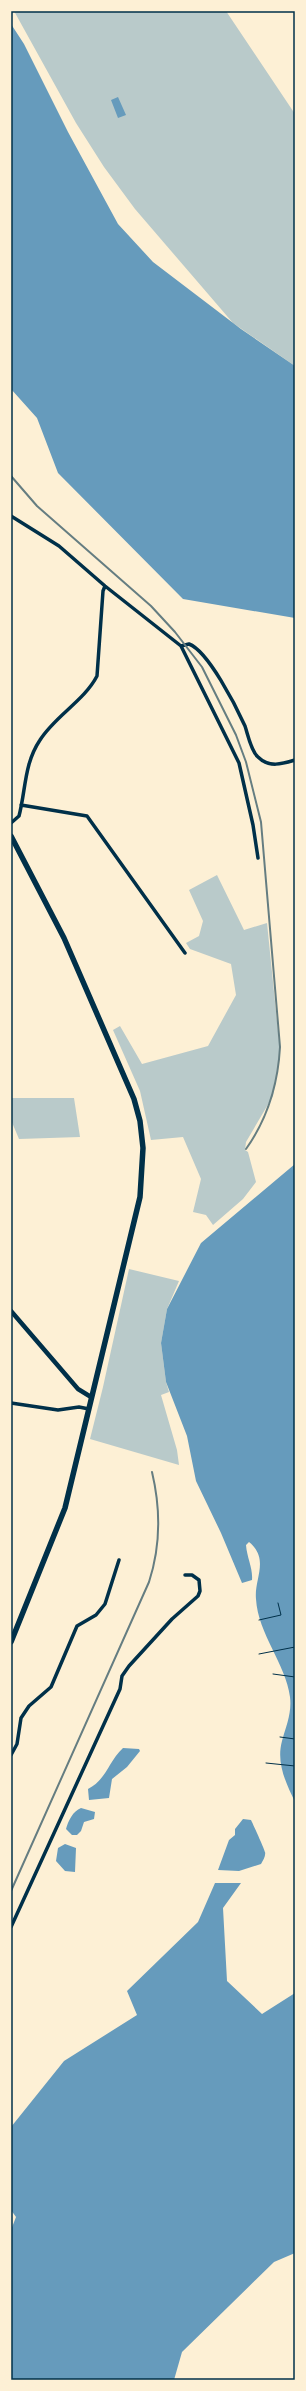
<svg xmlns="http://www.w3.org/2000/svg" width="306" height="2391" viewBox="0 0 306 2391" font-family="Ubuntu,sans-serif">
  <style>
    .green { fill: #b9caca }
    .water { fill: #669bbc }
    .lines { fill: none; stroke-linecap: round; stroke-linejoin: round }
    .path { stroke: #003049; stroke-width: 1 }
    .minor { stroke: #003049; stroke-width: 3.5 }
    .tertiary { stroke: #003049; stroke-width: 4.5 }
    .primary { stroke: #003049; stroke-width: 5.5 }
    .rail { stroke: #657d81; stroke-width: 2 }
    .neatline { fill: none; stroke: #003049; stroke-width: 1.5 }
  </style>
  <rect width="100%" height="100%" fill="#fdf0d5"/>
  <path class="green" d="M14 11H226L295 114V366L233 323 135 209 104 167 76 123Z
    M217 875 244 930 267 923 279 1041V1064L273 1096 246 1142 245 1150 248 1152 256 1182 243 1199 213 1225 206 1215 193 1212 201 1179 183 1137 151 1140 140 1091 113 1030 120 1026 142 1064 208 1046 236 995 231 964 190 949 186 943 199 936 203 921 189 890Z
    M11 1098H74L80 1137 19 1139 11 1120Z
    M129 1269 179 1281 167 1309 161 1343 166 1382 169 1392 161 1395 177 1450 179 1465 90 1439 103 1387Z"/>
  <path class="water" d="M11 24 24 44 68 132 118 224 153 262 241 329 295 366V618L183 599 58 473 37 418 11 389Z
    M118 97 126 115 118 118 111 100Z
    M295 1164V1802C286 1783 276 1763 282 1741 286 1726 292 1713 290 1697 286 1664 258 1634 256 1599 254 1579 270 1559 249 1542L246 1545C247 1558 253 1568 252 1580L242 1583 221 1533 196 1481 187 1436 166 1382 161 1343 167 1309 201 1243Z
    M123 1748 139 1749 140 1751 127 1767 112 1779 109 1798 89 1800 88 1789C107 1779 108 1762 123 1748Z
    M81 1808 95 1812 94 1819 84 1822 81 1831 77 1835H72L66 1829C68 1821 73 1811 81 1808Z
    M243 1819 251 1820C252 1822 265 1850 265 1852 266 1856 263 1860 261 1864L239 1871 218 1870 229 1840 235 1835V1829Z
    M65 1844 76 1848 75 1872 65 1871 56 1861 58 1848Z
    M215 1883H241L223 1908 227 1981 262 2014 295 1993V2253L274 2262 182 2352 174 2380H11V2230L16 2217 11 2210V2127L64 2061 137 2015 127 1991 198 1922Z"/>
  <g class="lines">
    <path class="path" d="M259 1620 281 1615 278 1603
      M259 1654 295 1647
      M273 1674 295 1677
      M280 1737 295 1739
      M266 1763 295 1766"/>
    <path class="minor" d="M11 516 59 546 105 586 181 646 239 763 253 825 258 858
      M181 646 189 644C208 651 236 706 245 726 248 735 251 751 258 757 269 768 282 764 295 760
      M21 805 87 816 185 953
      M11 823 19 816C26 789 24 764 40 740 55 716 84 701 97 676L103 591 105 586
      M11 1403 58 1410 79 1407 89 1409
      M11 1755 17 1744 21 1718 29 1706 51 1687 77 1626 96 1615 105 1604 119 1560
      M11 1927 120 1689 122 1676 129 1666 172 1619 198 1596 200 1591 199 1580 192 1575H185"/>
    <path class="tertiary" d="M11 1311 78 1389 91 1397"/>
    <path class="primary" d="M11 836 64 938 134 1099 140 1121 143 1148 140 1197 65 1508 11 1642"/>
    <path class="rail" d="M11 476 37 506 151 606 175 632 202 667 236 735 246 762 261 822 280 1047C278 1084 268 1118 246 1149
      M11 1891 149 1582C161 1545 161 1510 152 1472"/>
  </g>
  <rect width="306" height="2391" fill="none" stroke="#fdf0d5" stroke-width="24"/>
  <rect x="12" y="12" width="282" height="2367" class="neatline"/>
</svg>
